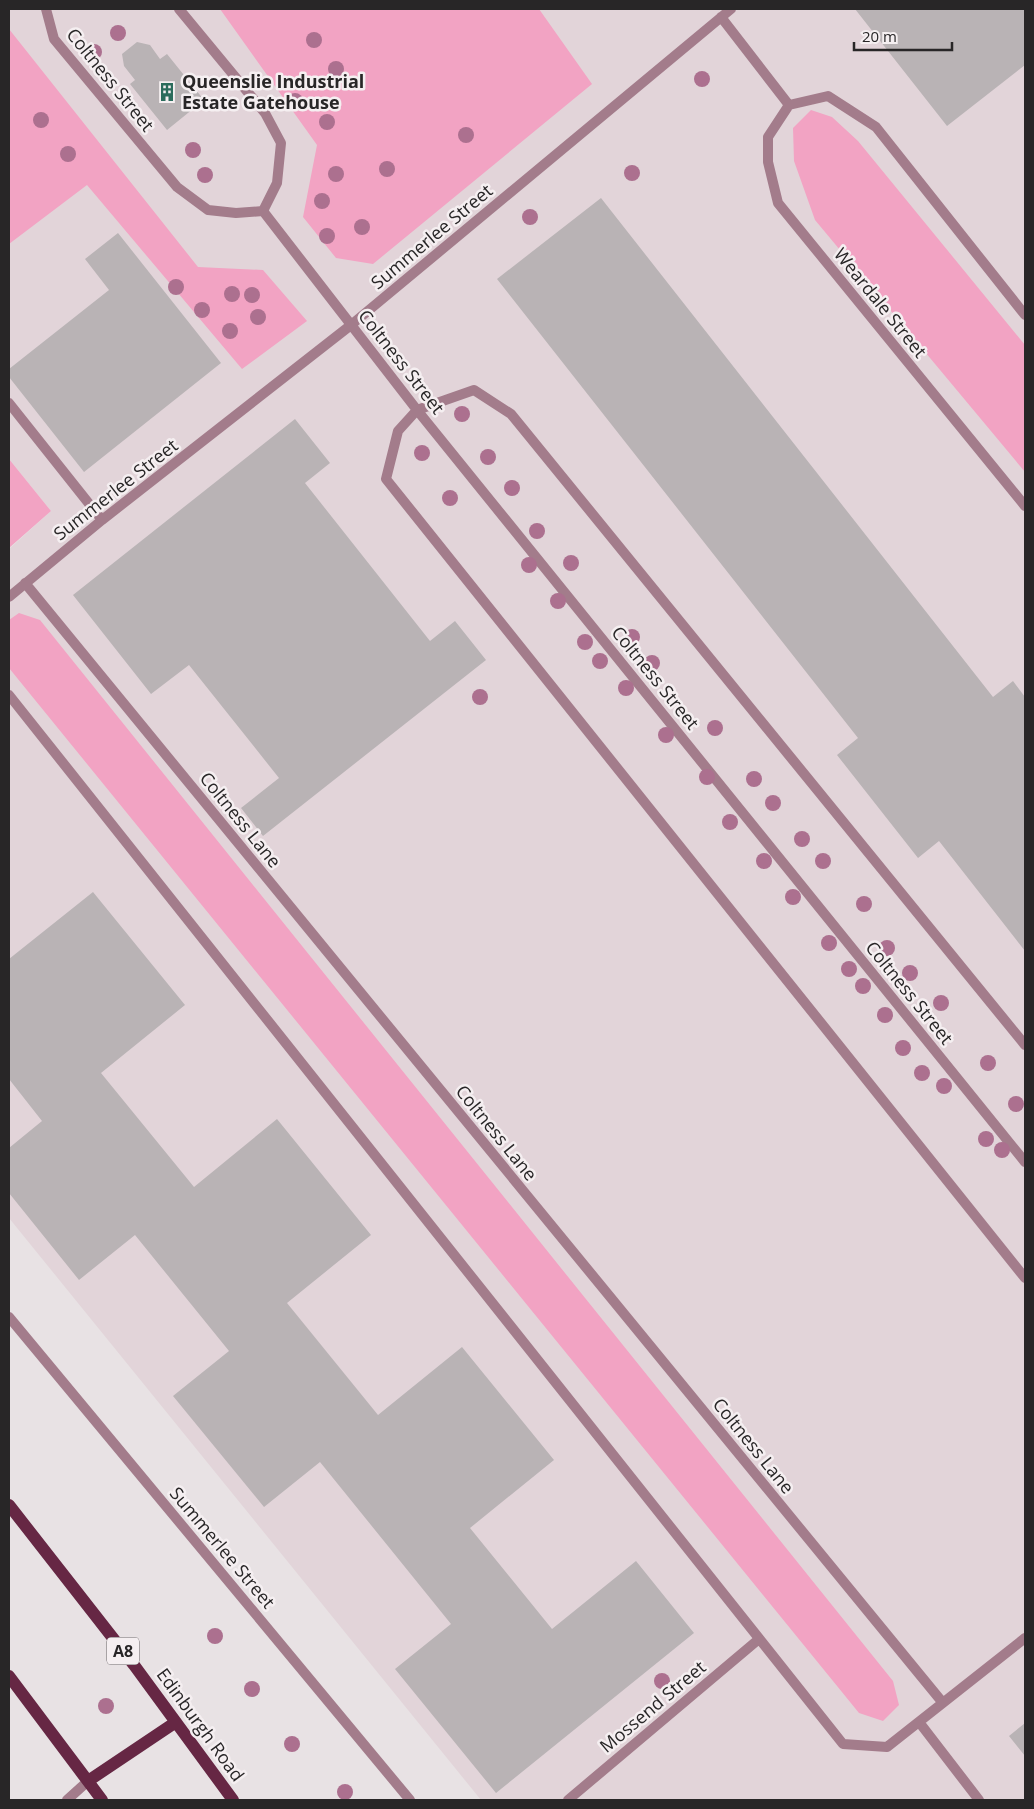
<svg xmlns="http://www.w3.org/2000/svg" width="1034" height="1809" viewBox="0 0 1034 1809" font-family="'Open Sans',sans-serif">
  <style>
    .built { fill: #e2d4d9 }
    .green { fill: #f2a3c3 }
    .building { fill: #b9b3b5 }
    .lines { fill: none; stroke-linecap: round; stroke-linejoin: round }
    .street { stroke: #a37c8b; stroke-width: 10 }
    .primary { stroke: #662744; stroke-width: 12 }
    .tree { fill: #ac708f }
    .labels { text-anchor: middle; stroke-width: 5; stroke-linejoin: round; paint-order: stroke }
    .shield { fill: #f5eff1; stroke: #666264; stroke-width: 1 }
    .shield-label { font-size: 16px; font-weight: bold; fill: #282627 }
    .street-label { font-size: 18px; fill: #282627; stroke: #f5eff1 }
    .poi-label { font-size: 18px; font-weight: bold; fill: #282627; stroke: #f5eff1; text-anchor: start }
  </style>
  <rect width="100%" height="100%" fill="#e8e2e4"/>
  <path class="built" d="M9 9H1025V1800H481L9 1218V549L51 511 9 459Z"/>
  <path class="green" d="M220 9H539L592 84 373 264 336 258 303 217 317 145Z
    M9 29 198 267 263 270 307 321 242 369 87 185 9 244Z
    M811 110 832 117 858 141 1025 345V472L815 220 794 161 793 128Z
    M9 459 51 511 9 548Z
    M19 613 40 620 893 1681 899 1705 883 1721 859 1713 9 668V620Z"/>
  <path class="building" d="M855 9H1025V65L947 126Z
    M137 42 150 45 160 59 167 54 204 100 167 130 130 84 135 80 124 66 122 54Z
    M601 198 993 697 1013 681 1025 697V951L939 841 918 858 837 755 858 738 497 279Z
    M118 233 221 363 84 472 9 377V369L109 290 85 259Z
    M295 419 330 463 305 483 430 641 455 621 486 660 263 836 241 808 279 778 189 665 151 694 73 595Z
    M93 892 185 1005 101 1073 194 1187 277 1119 371 1235 287 1303 378 1415 462 1347 554 1460 470 1528 552 1629 636 1561 694 1633 496 1793 395 1669 451 1624 320 1462 264 1507 173 1396 229 1351 135 1235 79 1280 9 1193V1148L42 1121 9 1079V959Z
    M1025 1723V1756L1009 1736Z"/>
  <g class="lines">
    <path class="street" d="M46 9 54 39 177 187 208 210 236 213 263 211
      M179 9 265 113 281 143 277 183 263 211
      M721 17 789 105 828 96 876 127 1025 315
      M789 105 768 137V162L778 203 1025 506
      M263 211 417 410 1025 1162
      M9 403 102 520
      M25 583 943 1703
      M9 597 102 520 351 325 731 9
      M9 695 843 1744 887 1747 1025 1638
      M1025 1045 511 414 474 390 417 410 398 431 386 479 1025 1278
      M9 1317 410 1800
      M919 1722 979 1800
      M67 1800 88 1781
      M568 1800 759 1639"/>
    <path class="primary" d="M9 1505 134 1665 233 1800
      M9 1676 102 1800
      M88 1781 176 1722"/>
  </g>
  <g class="tree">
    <circle cx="118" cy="33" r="8"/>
    <circle cx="314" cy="40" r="8"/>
    <circle cx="94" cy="52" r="8"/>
    <circle cx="336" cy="69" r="8"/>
    <circle cx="702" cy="79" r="8"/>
    <circle cx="295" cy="101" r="8"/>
    <circle cx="41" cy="120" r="8"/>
    <circle cx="327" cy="122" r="8"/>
    <circle cx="466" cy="135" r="8"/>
    <circle cx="193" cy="150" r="8"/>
    <circle cx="68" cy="154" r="8"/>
    <circle cx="387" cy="169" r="8"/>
    <circle cx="632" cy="173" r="8"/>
    <circle cx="336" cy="174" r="8"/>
    <circle cx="205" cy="175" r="8"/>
    <circle cx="322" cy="201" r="8"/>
    <circle cx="530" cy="217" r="8"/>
    <circle cx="362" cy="227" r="8"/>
    <circle cx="327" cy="236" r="8"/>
    <circle cx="176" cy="287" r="8"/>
    <circle cx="232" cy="294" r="8"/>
    <circle cx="252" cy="295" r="8"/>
    <circle cx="202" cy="310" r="8"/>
    <circle cx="258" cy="317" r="8"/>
    <circle cx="230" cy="331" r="8"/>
    <circle cx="462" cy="414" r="8"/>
    <circle cx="422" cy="453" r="8"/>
    <circle cx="488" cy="457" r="8"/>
    <circle cx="512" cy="488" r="8"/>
    <circle cx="450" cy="498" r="8"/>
    <circle cx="537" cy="531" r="8"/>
    <circle cx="571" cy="563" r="8"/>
    <circle cx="529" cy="565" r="8"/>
    <circle cx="558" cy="601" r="8"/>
    <circle cx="632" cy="637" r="8"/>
    <circle cx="585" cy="642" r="8"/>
    <circle cx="600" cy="661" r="8"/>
    <circle cx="652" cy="663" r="8"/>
    <circle cx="626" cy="688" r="8"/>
    <circle cx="480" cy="697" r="8"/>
    <circle cx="715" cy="728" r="8"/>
    <circle cx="666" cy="735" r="8"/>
    <circle cx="707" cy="777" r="8"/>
    <circle cx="754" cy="779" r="8"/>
    <circle cx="773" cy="803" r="8"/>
    <circle cx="730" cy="822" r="8"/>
    <circle cx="802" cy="839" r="8"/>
    <circle cx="764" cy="861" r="8"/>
    <circle cx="823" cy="861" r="8"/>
    <circle cx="793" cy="897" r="8"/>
    <circle cx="864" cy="904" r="8"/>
    <circle cx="829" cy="943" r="8"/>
    <circle cx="887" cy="948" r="8"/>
    <circle cx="849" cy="969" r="8"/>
    <circle cx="910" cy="973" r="8"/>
    <circle cx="863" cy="986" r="8"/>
    <circle cx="941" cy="1003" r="8"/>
    <circle cx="885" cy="1015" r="8"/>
    <circle cx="903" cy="1048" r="8"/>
    <circle cx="988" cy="1063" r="8"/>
    <circle cx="922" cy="1073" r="8"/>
    <circle cx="944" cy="1086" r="8"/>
    <circle cx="1016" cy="1104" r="8"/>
    <circle cx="986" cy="1139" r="8"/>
    <circle cx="1002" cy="1150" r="8"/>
    <circle cx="215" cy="1636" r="8"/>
    <circle cx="662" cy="1681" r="8"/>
    <circle cx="252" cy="1689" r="8"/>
    <circle cx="106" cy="1706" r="8"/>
    <circle cx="292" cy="1744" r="8"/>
    <circle cx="345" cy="1792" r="8"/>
  </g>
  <defs>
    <g id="building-bare" transform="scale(1.5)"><path d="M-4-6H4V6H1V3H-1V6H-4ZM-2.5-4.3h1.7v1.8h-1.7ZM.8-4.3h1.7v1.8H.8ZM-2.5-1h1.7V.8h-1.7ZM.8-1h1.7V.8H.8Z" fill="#2b6c5c" stroke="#f5eff1" stroke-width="2.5" paint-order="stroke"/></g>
  </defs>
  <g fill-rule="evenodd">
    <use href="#building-bare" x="167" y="92"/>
  </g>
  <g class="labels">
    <rect class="shield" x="107" y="1637.5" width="32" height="27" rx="4"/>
    <g class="shield-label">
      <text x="123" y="1657">A8</text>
    </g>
    <g class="street-label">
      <text transform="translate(110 80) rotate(51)" y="6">Coltness Street</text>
      <text transform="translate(432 237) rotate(-40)" y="6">Summerlee Street</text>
      <text transform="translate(880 303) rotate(51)" y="6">Weardale Street</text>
      <text transform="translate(401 362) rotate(52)" y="6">Coltness Street</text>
      <text transform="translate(116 490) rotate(-38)" y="6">Summerlee Street</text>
      <text transform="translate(655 678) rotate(51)" y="6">Coltness Street</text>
      <text transform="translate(240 820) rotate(51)" y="6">Coltness Lane</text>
      <text transform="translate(909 993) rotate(51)" y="6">Coltness Street</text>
      <text transform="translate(496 1133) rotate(51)" y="6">Coltness Lane</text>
      <text transform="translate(753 1446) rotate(51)" y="6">Coltness Lane</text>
      <text transform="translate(222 1548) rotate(50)" y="6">Summerlee Street</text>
      <text transform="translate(653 1707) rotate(-40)" y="6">Mossend Street</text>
      <text transform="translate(200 1725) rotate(54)" y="6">Edinburgh Road</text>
    </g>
    <g class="poi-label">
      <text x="182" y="88">Queenslie Industrial<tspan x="182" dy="21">Estate Gatehouse</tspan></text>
    </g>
  </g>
  <rect width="1034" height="1809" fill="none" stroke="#282627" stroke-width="20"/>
  <path d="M854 42v8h98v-8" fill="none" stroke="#282627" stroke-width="2.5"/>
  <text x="862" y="42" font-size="15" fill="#282627" stroke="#f5eff1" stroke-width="4" paint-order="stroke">20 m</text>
</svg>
